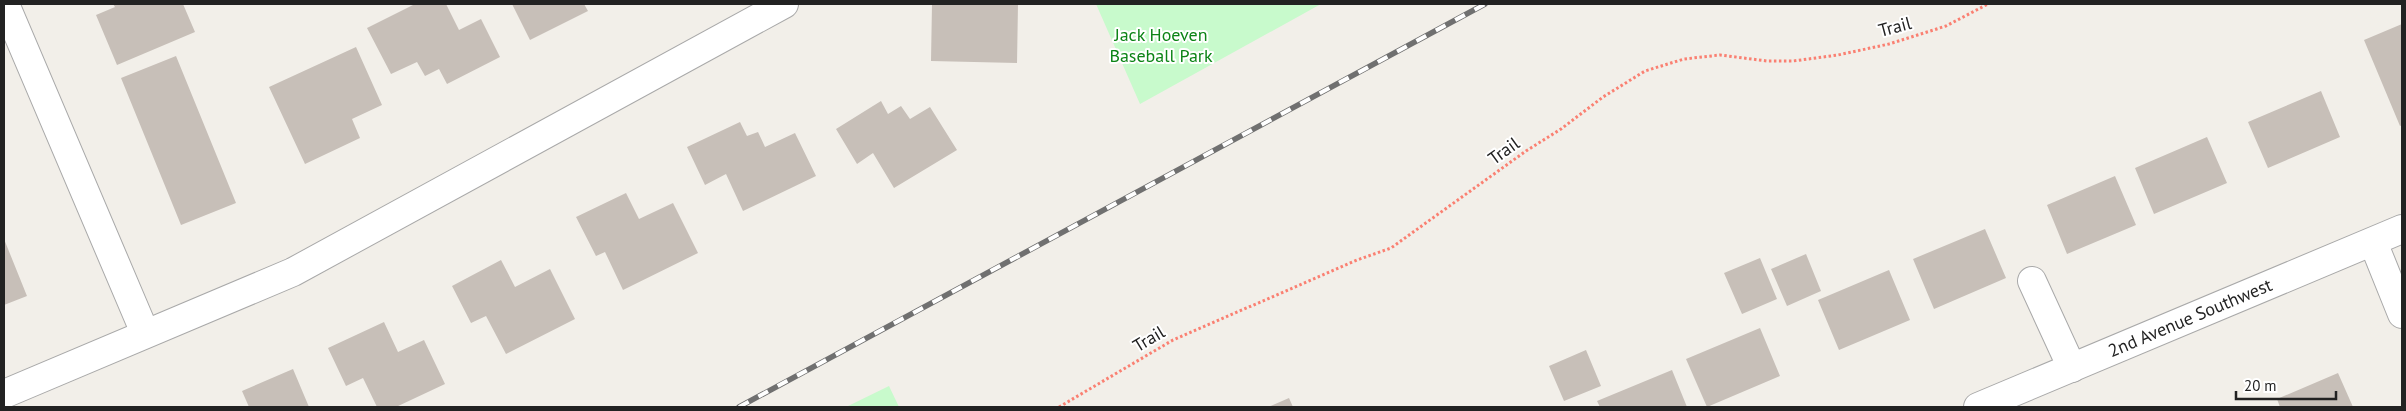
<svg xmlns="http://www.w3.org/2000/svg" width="2406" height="411" viewBox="0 0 2406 411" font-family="'PT Sans',sans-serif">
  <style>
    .park { fill: #c8facc }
    .building { fill: #c7bfb8 }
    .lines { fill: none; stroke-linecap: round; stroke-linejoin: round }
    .minor-casing { stroke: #a9a9a9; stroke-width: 30 }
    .path { stroke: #fa8072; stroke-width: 3; stroke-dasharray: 2.5 2.5; stroke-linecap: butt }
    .minor { stroke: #fff; stroke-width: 28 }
    .rail-casing { stroke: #707070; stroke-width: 5.5 }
    .rail { stroke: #fff; stroke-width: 4; stroke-dasharray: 11; stroke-linecap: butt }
    .labels { text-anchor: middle; stroke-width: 4; stroke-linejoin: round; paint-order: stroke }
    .street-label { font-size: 18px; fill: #222; stroke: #fff }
    .park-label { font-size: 18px; fill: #0c8416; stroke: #fff }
  </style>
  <rect width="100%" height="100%" fill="#f2efe9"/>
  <path class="park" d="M1096 4H1321L1140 104Z
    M889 386 899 407H846Z"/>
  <path class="building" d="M113 4H183L195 32 117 65 96 15 115 7Z
    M415 4H446L459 30 481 19 500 57 447 84 439 69 425 76 417 62 391 74 367 28Z
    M512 4H584L588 11 530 40Z
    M932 4H1018L1017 63 931 61Z
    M2402 24V125L2400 126 2364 40Z
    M356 47 382 105 352 119 360 138 305 164 269 87Z
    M176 56 236 203 181 225 121 78Z
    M2321 91 2340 137 2268 168 2248 122Z
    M881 101 888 114 901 106 910 119 930 107 957 150 894 188 873 153 857 164 836 129Z
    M740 122 747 136 758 132 765 147 795 133 816 176 743 211 726 174 705 185 687 147Z
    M2207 137 2227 183 2154 214 2135 168Z
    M2115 176 2136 225 2067 254 2047 205Z
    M626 193 639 219 673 203 698 253 623 290 605 252 596 256 576 217Z
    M1985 229 2006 278 1934 309 1913 259Z
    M4 239 27 296 4 305Z
    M1806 254 1821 291 1787 306 1771 269Z
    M1760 258 1777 299 1742 314 1724 273Z
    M501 260 515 287 550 269 575 319 506 354 486 316 471 323 452 286Z
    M1889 270 1910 320 1839 350 1818 300Z
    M384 322 398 352 424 340 445 384 396 407H377L363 378 346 386 328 348Z
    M1760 328 1780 376 1707 407 1686 359Z
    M1586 350 1601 386 1564 401 1549 366Z
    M293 369 309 407H249L242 391Z
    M1672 370 1687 407H1600L1597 401Z
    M2338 373 2353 407H2280L2277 399Z
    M1289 398 1293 407H1268Z"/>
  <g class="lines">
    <g class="minor-casing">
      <g id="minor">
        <path d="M5 4 145 333"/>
        <path d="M2373 242 2402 314"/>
        <path d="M2032 281 2072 368"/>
        <path d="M4 394 293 272 784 4"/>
        <path id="s1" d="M1978 407 2402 229"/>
      </g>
    </g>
    <path class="path" d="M1059 407 1173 340 1357 260 1391 248 1526 151 1561 129 1603 97 1645 71 1684 59 1720 55 1767 61H1793L1838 55 1889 44 1946 26 1988 4"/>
    <use href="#minor" class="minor"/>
    <g class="rail-casing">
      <path id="rail" d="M739 407 1485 4"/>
    </g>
    <use href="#rail" class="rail"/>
  </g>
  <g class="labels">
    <g class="street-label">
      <text transform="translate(1895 27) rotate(-15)" y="6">Trail</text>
      <text transform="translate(1504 151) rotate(-36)" y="6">Trail</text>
      <text dy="6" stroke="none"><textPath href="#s1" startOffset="230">2nd Avenue Southwest</textPath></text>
      <text transform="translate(1149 339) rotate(-31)" y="6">Trail</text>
    </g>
    <g class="park-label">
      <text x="1161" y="41">Jack Hoeven<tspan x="1161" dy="21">Baseball Park</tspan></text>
    </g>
  </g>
  <rect width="2406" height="411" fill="none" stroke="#222222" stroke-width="10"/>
  <path d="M2236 391v8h100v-8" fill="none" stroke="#222222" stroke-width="2.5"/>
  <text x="2244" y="391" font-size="15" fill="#222222" stroke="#ffffff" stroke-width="4" paint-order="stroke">20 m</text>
</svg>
